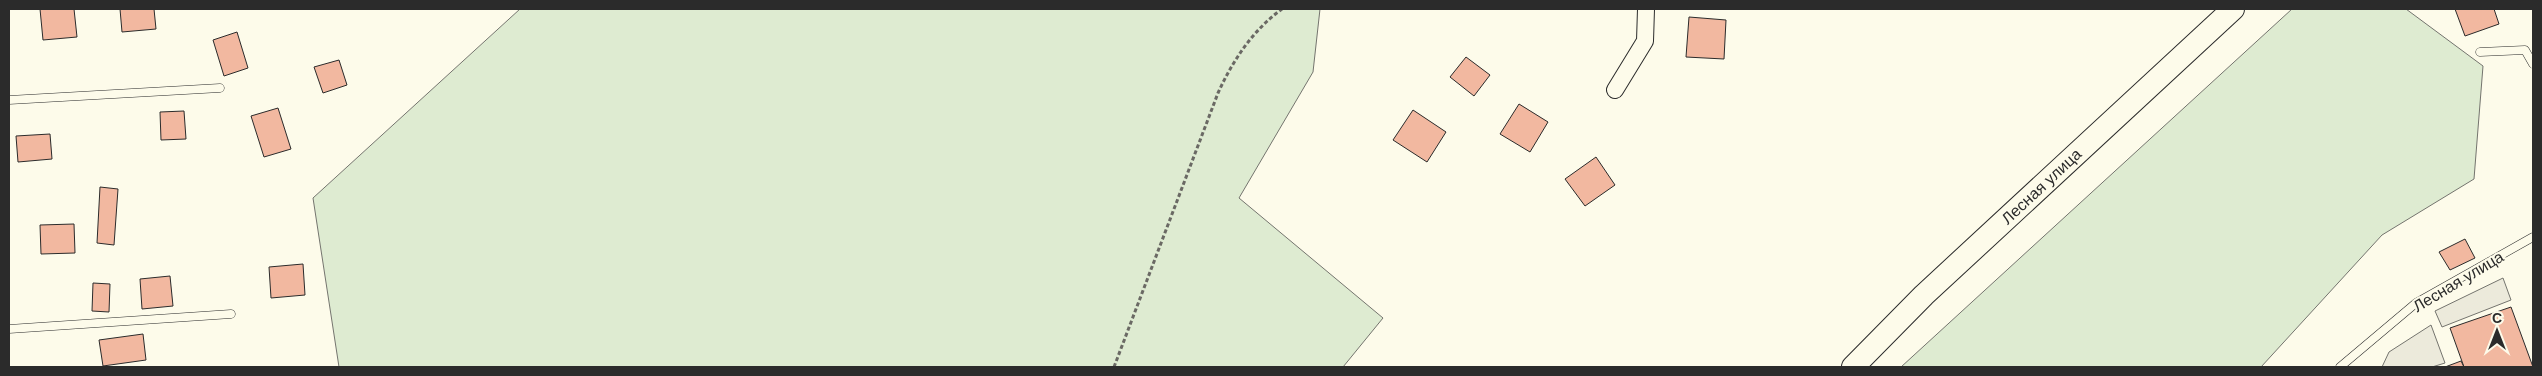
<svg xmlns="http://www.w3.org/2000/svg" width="2542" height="376" viewBox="0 0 2542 376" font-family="Arial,sans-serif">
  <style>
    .green { fill: #deebd1; stroke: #74746e }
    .parking { fill: #eceadb; stroke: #74746e }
    .building { fill: #f2b8a0; stroke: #2b2b2b }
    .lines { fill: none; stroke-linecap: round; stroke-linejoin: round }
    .service-casing { stroke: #2b2b2b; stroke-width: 9 }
    .minor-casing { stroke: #2b2b2b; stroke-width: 18 }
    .secondary-casing { stroke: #2b2b2b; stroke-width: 24 }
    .path { stroke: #6a6964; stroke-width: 3; stroke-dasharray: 4 2.5; stroke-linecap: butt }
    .service { stroke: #fdfbea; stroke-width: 8 }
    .minor { stroke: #fdfbea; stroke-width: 16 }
    .secondary { stroke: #fdfbea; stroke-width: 22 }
    .labels { text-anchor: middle; stroke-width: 4; stroke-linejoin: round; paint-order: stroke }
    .street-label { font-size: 16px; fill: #2b2b2b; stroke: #fdfbea }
  </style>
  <rect width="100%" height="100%" fill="#fdfbea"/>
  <path class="green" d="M520 9H1320L1313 72 1239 198 1383 318 1343 367H339L313 198Z
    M2292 9H2406L2483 66 2474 179 2382 235 2261 367H1901Z"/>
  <path class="parking" d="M2503 278 2511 300 2442 327 2435 311Z
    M2431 325 2445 363 2432 367H2382L2389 352Z"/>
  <path class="building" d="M40 9H74L77 37 43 40Z
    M120 9H154L156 29 122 32Z
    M2455 9H2494L2499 24 2465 36Z
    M1689 17 1726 20 1724 59 1686 57Z
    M237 32 248 68 224 76 213 40Z
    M1466 57 1490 75 1474 96 1450 77Z
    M339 60 347 85 323 93 314 67Z
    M1519 104 1548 122 1530 152 1500 134Z
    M278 108 291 149 264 157 251 116Z
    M1413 110 1446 132 1427 162 1393 140Z
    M184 111 186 139 161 140 160 112Z
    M50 134 52 159 18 162 16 136Z
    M1596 157 1615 185 1585 206 1565 179Z
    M100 187 118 189 114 245 97 243Z
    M74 224 75 253 41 254 40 225Z
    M2465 239 2475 258 2450 270 2439 252Z
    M303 264 305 295 271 298 269 267Z
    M170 276 173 306 142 309 140 279Z
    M93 283 110 284 109 312 92 311Z
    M2511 307 2533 367H2464L2450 328Z
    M143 334 146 360 103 366 99 340Z
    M2461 361 2464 367H2445Z"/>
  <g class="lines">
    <g class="service-casing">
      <path id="service" d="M2480 52 2525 50 2533 64
        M9 100 220 88
        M9 329 231 314
        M2340 367 2416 303 2533 237"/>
    </g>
    <g class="minor-casing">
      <path id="minor" d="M1615 90 1645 41 1646 9"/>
    </g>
    <g class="secondary-casing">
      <path id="secondary" d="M1853 367 1924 295 2233 9"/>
    </g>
    <path class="path" d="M1114 367 1218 93C1233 60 1253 30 1282 9"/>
    <use href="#service" class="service"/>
    <use href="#minor" class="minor"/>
    <use href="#secondary" class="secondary"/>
  </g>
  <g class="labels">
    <g class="street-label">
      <text transform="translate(2041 186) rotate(-43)" y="6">Лесная улица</text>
      <text transform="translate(2458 281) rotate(-31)" y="6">Лесная улица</text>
    </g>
  </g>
  <rect width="2542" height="376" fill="none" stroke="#2b2b2b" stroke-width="20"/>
  <g transform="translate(2497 331)" stroke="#fdfbea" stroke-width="4" paint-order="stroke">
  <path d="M0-4L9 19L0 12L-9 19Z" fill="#2b2b2b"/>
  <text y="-8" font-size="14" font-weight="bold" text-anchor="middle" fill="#2b2b2b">С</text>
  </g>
</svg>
